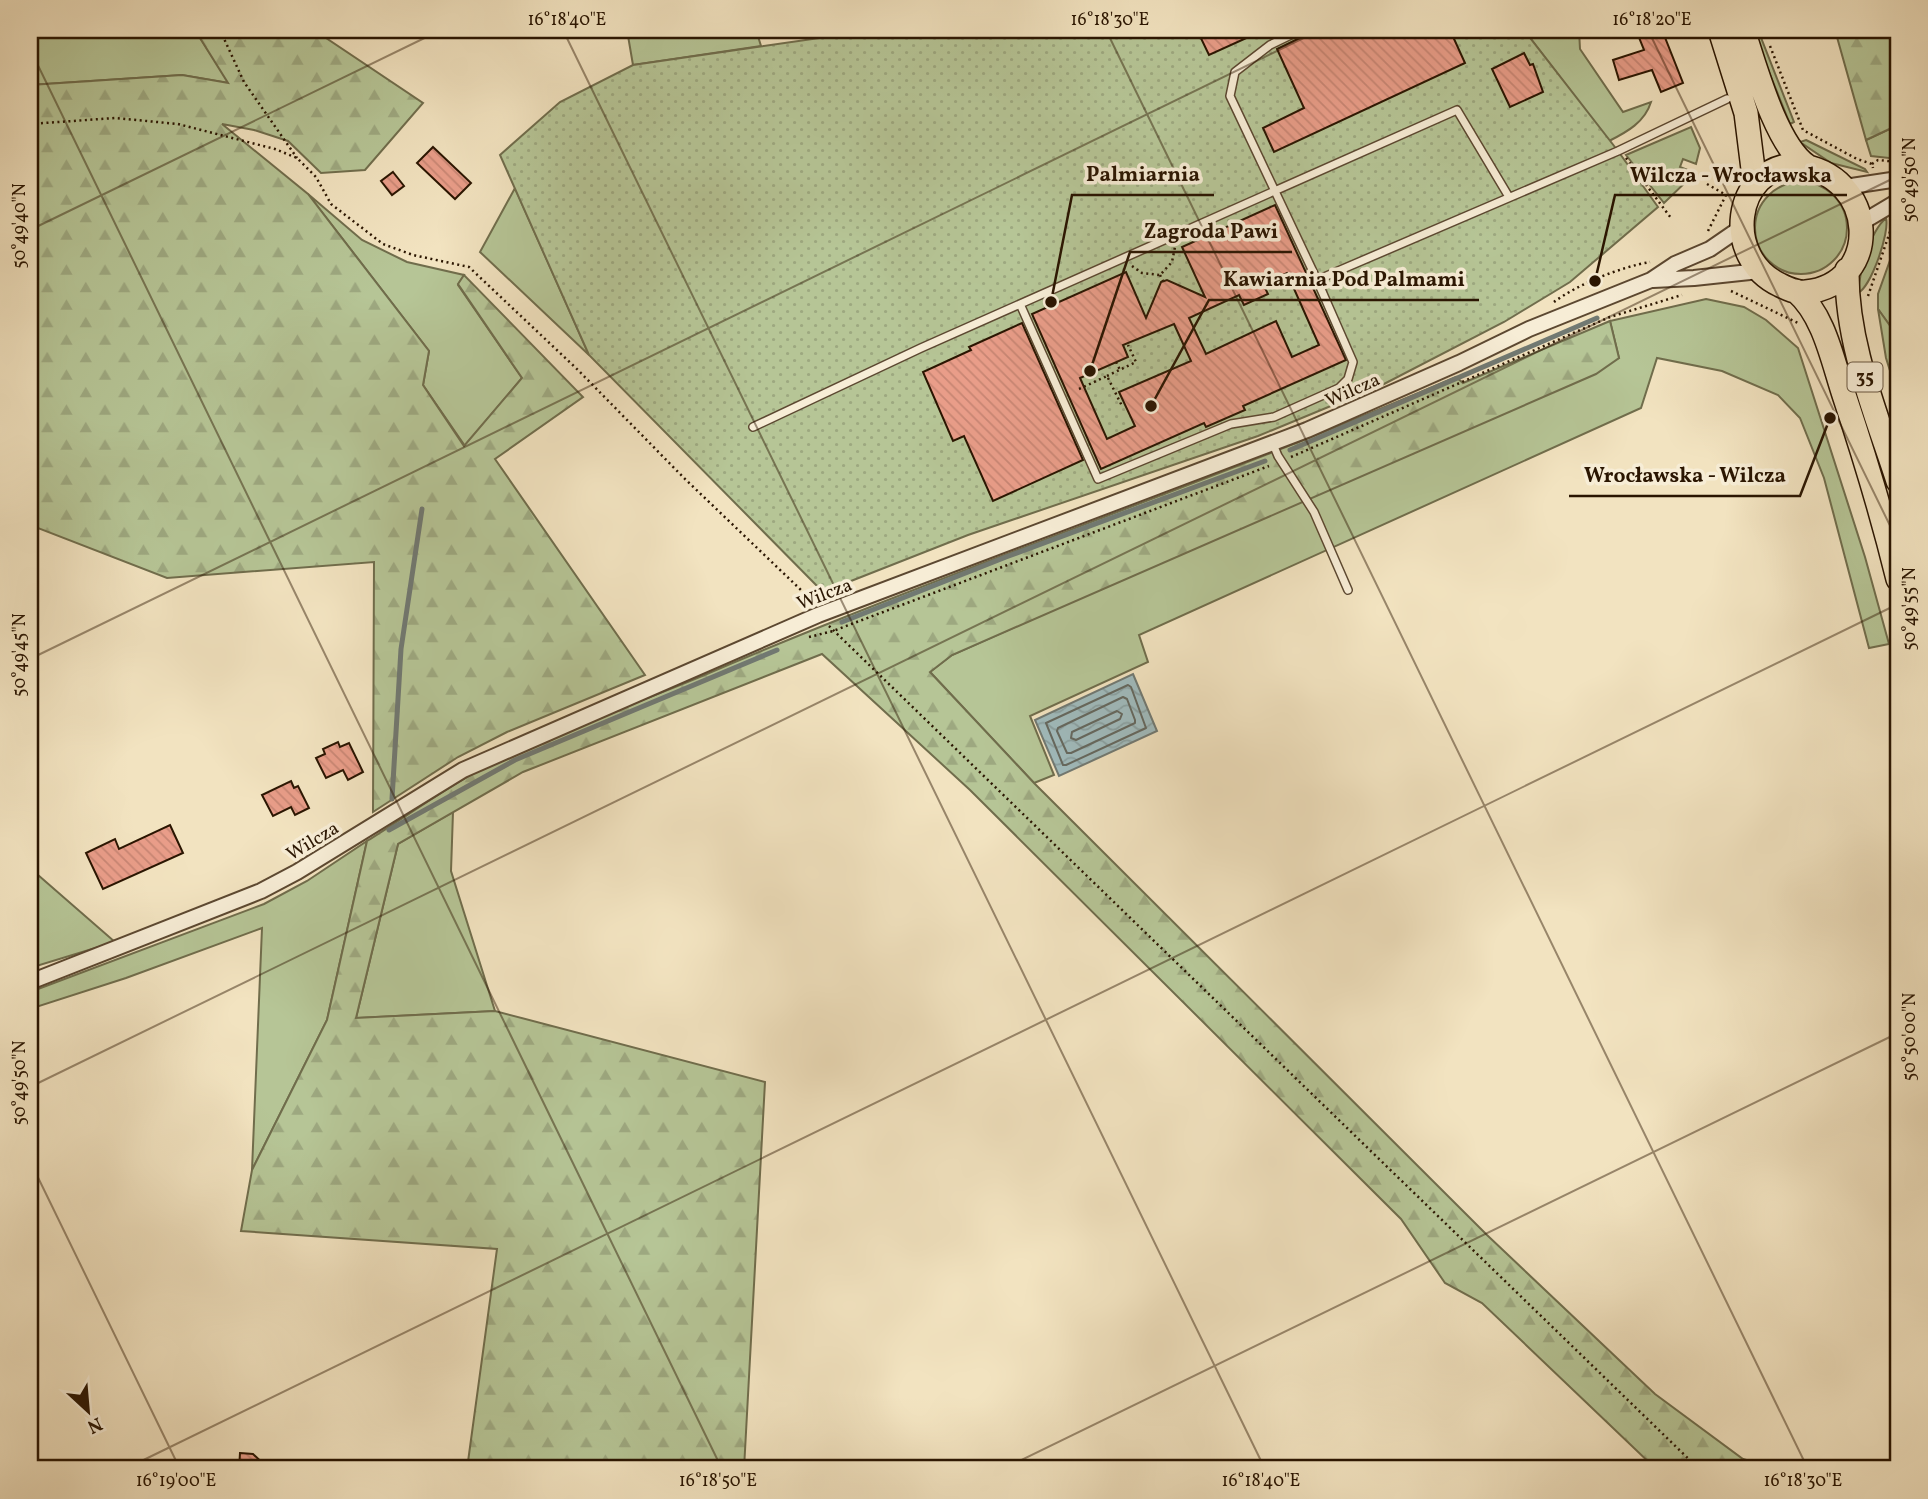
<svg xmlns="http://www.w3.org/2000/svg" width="1928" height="1499" viewBox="0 0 1928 1499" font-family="Vollkorn,serif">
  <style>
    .green { fill: #b6c596; stroke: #706d4c; stroke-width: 2 }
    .forest { fill: url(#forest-firs); stroke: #706d4c; stroke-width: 2 }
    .park { fill: url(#park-dots); stroke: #706d4c; stroke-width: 2 }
    .water { fill: url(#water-waves); stroke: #717972; stroke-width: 2 }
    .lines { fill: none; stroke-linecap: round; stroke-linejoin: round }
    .shore { stroke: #65685f; stroke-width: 2 }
    .stream { stroke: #717972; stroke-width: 5 }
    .building { fill: url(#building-back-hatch); stroke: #2a1501; stroke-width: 2; fill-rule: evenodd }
    .service-casing { stroke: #5c4831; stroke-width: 10 }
    .minor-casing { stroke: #5c4831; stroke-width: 18 }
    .primary-casing { stroke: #2a1501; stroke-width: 26 }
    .path { stroke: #2a1501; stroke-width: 2.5; stroke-dasharray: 2 3.5; stroke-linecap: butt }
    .service { stroke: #f7edd6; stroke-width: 7 }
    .minor { stroke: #f7edd6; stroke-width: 14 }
    .primary { stroke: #f2e3c0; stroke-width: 23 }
    .ticks { fill: none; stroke: #2a1501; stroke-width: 2; stroke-opacity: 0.45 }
    .labels { text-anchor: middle; stroke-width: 7; stroke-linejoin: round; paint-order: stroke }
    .shield { fill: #f7edd6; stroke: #685641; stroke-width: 2 }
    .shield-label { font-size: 18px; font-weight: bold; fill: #2a1501 }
    .street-label { font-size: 19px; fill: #2a1501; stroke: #f7edd6 }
    .leader { fill: none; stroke: #2a1501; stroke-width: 2.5 }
    .callout-dot { fill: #2a1501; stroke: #f7edd6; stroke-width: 2.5 }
    .callout-label { font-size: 21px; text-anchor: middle; font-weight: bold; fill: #2a1501; stroke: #f7edd6; stroke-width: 7; stroke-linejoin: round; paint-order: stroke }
    .neatline { fill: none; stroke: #2a1501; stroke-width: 2.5 }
    .ticks-label { font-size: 18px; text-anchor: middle; fill: #2a1501 }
  </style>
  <defs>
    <pattern id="forest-firs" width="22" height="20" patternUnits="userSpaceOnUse" patternTransform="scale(1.75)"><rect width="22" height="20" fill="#b6c596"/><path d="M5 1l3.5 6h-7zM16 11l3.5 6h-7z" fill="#9da880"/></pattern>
    <pattern id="park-dots" width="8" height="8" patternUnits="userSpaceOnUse" patternTransform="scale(1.75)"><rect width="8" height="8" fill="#b6c596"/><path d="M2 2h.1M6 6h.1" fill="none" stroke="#9da880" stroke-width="1.8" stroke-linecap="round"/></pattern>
    <pattern id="water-waves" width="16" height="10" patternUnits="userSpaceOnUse" patternTransform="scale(1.75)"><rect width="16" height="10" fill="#a0bbbd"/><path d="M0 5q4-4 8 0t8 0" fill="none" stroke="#8aa0a1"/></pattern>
    <pattern id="building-back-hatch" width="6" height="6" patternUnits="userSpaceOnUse" patternTransform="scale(1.75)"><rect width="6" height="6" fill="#e99d89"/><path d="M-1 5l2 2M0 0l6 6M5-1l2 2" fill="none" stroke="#c88674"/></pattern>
  </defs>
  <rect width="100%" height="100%" fill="#f2e3c0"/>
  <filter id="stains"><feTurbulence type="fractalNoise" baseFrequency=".00286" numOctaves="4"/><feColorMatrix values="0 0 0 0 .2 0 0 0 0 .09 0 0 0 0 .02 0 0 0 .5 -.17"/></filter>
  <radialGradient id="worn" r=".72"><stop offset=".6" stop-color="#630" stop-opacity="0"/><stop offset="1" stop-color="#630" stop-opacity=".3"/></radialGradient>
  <path class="green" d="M30 30H195L229 83 182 75 30 85Z
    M627 30H756L761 46 633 65Z
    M1524 30H1579L1580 49 1623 112 1651 102C1645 122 1627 132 1609 141Z
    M1752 30H1758L1794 122 1790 124Z
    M1898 125V159L1871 156 1866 140Z
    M1691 127 1700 148 1696 164 1683 159 1680 167 1693 172 1692 176 1664 203 1626 155Z
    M1806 140 1865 169 1867 172 1831 163 1800 142Z
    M1755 228a46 46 0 1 1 92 0a46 46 0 1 1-92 0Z
    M515 188 589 355 480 252Z
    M308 194 362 240 407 262 464 275 458 285 522 378 465 446 423 385 429 351Z
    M1886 218C1890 232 1871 287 1858 293 1860 271 1869 233 1886 218Z
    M1898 238V337L1878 309V294Z
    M1706 299 1744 307 1766 320 1798 348 1865 557 1889 644 1869 648 1824 478 1800 418 1778 395 1722 371 1657 358 1641 408 1139 635 1148 662 1030 716 1054 775 1034 783 930 672 952 655 1619 358 1610 321Z
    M453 812 451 871 495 1011 356 1018 398 844Z
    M367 841 327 1020 252 1170 262 928 126 978 30 1009V992L264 904 307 881Z
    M30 868 115 942 30 968Z"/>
  <path class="forest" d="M195 30H314L423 103 365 170 321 173 288 141 254 130 222 124 308 194 429 351 423 385 464 446 522 378 458 284 464 275 583 397 495 459 645 675 507 732 458 757 373 812 374 562 167 578 33 526 30 528V85L182 75 228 83Z
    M1835 30H1898V125L1866 140Z
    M1878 309 1898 337V396L1886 358Z
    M1610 321 1619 358 1596 374 952 655 930 672 1034 783 1487 1235 1655 1394 1743 1459 1778 1469H1656L1482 1303 1445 1283 1401 1219 970 790 822 654 523 772 398 844 356 1018 495 1011 765 1082 744 1469H467L497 1249 241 1231 252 1170 327 1020 367 841C415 811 463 775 515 752 576 724 640 702 702 676 951 569 1208 484 1456 377L1463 383Z"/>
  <path class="park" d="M875 30H1524L1618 151 1658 207 1570 282 1504 322 1384 384 1258 436 968 535 823 592 589 355 500 155 560 102 633 65Z"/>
  <path class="water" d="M1133 674 1157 731 1059 776 1035 720Z"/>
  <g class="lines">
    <path class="shore" d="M1128 685 1131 687 1146 728 1066 765H1063L1046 723Z
      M1123 697 1127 699 1135 720V723L1071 753H1067L1057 731 1058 728Z
      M1117 711 1122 714 1120 719 1076 740 1071 738 1072 732Z"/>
    <path class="stream" d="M1290 450 1597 318
      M842 622 1006 557 1265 461
      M392 799 401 649 422 509
      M389 830 515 760 777 650"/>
  </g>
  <path class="building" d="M1197 30H1264L1209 55Z
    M1307 30H1450L1465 63 1274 152 1263 128 1304 108 1277 49 1304 36Z
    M1636 30H1662L1683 83 1661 92 1652 70 1619 80 1613 60 1644 50Z
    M1524 53 1530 65 1533 64 1543 92 1510 107 1492 69Z
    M433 147 471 183 455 199 417 163Z
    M393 172 404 186 392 195 381 181Z
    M1275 205 1346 360 1243 406 1245 410 1206 427 1204 423 1101 469 1032 314 1126 272 1146 318 1161 282 1167 280 1205 297 1182 247ZM1287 273 1319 345 1292 357 1276 321 1206 354 1189 318 1239 295 1244 305 1268 294 1263 284ZM1174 324 1191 361 1119 392 1135 426 1107 439 1080 378 1128 357 1123 345Z
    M1022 323 1083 460 993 501 964 436 953 441 923 372 971 350 969 347Z
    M338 742 340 747 349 743 363 772 348 780 343 770 326 778 316 758 325 754 323 749Z
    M291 781 294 788 298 786 309 808 295 815 291 807 273 816 262 795Z
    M170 825 183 853 103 889 86 853 115 839 119 849Z
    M240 1453 253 1454 269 1469H239Z"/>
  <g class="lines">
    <g class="service-casing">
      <path id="service" d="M1317 280 1618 151 1727 99
        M1020 304 1098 479 1231 424 1274 417 1339 388 1348 379 1353 362 1317 280 1230 96 1235 72 1270 45 1301 30
        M753 427 921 348 1457 110 1509 197
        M1273 444 1278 456 1314 512 1348 590"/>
    </g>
    <g class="minor-casing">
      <path id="minor" d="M1845 187 1898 179
        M1861 223 1898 201
        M1653 280 1694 278 1759 271
        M30 982 261 891 297 872 463 770 818 615 1307 430 1459 363 1529 329 1651 280 1675 264 1710 249 1742 227"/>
    </g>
    <g class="primary-casing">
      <path id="primary" d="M1720 30 1746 113 1755 185
        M1743 30C1755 66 1776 145 1807 166
        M1796 165C1879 174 1883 284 1806 292 1796 293 1788 289 1780 285 1722 258 1733 167 1796 165Z
        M1847 270C1846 343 1876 413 1898 481
        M1796 291C1825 316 1833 363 1845 398 1865 458 1883 518 1898 579"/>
    </g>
    <path class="path" d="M220 30 244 82 297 158
      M1770 46 1803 130 1857 159 1872 164 1873 168
      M30 124 115 118 178 124 275 149 297 158 316 177 331 204 383 244 413 255 469 267 578 370 684 478 801 590 809 603
      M1626 158 1671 218
      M1872 164 1878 160 1898 162
      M1707 184 1726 195
      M1708 231 1727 193
      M1132 266 1142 273 1160 275 1172 262 1175 247
      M1160 275 1163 281
      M1731 291 1798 323
      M1868 296 1894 220
      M1554 302C1578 284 1621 267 1650 262
      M1116 362 1120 370
      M1107 376 1136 362 1128 345
      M1079 389 1107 376 1122 406
      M1291 457 1610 317 1682 295
      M829 626 1699 1469
      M809 637 833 631 1269 466"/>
    <use href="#service" class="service"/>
    <use href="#minor" class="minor"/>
    <use href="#primary" class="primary"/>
  </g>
  <path class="ticks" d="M563 30 1265 1469M1106 30 1808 1469M1648 30 1898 542M30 49 722 1469M30 230 441 30M30 659 1320 30M30 1087 1898 176M30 1161 180 1469M125 1469 1898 604M1003 1469 1898 1033M1882 1469 1898 1461"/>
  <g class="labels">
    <rect class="shield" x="1847.5" y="362.5" width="35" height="29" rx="5"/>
    <g class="shield-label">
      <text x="1865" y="383">35</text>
    </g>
    <g class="street-label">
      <text transform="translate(1352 389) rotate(-24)" y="7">Wilcza</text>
      <text transform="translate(824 593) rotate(-21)" y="7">Wilcza</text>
      <text transform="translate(312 840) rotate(-31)" y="7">Wilcza</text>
    </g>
  </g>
  <path class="leader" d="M1051 302L1072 195H1214M1595 281L1615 195H1847M1090 371L1130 252H1292M1151 406L1209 300H1479M1830 418L1800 496H1569"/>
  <g class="callout-dot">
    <circle cx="1051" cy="302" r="7"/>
    <circle cx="1595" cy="281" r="7"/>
    <circle cx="1090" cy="371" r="7"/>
    <circle cx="1151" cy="406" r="7"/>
    <circle cx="1830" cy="418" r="7"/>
  </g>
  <g class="callout-label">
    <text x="1143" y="181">Palmiarnia</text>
    <text x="1731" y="182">Wilcza - Wrocławska</text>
    <text x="1211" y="238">Zagroda Pawi</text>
    <text x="1344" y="286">Kawiarnia Pod Palmami</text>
    <text x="1685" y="482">Wrocławska - Wilcza</text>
  </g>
  <rect width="1928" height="1499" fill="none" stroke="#f2e3c0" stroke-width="77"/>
  <g transform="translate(88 1411) rotate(154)" stroke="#f7edd6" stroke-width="5" paint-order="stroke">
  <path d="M0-5L12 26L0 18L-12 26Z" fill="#2a1501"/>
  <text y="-10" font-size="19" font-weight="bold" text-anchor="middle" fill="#2a1501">N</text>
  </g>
  <rect x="38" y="38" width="1852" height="1422" class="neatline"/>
  <g class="ticks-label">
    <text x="567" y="25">16°18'40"E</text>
    <text x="1110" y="25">16°18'30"E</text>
    <text x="1652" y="25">16°18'20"E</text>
    <text transform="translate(1909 180) rotate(-90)" y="6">50°49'50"N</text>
    <text transform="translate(19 226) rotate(-90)" y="6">50°49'40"N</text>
    <text transform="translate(1909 609) rotate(-90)" y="6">50°49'55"N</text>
    <text transform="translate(19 655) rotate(-90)" y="6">50°49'45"N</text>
    <text transform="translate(1909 1037) rotate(-90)" y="6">50°50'00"N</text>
    <text transform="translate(19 1083) rotate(-90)" y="6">50°49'50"N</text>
    <text x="176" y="1486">16°19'00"E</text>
    <text x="718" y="1486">16°18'50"E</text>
    <text x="1261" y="1486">16°18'40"E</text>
    <text x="1803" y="1486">16°18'30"E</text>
  </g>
  <rect width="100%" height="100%" filter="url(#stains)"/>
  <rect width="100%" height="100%" fill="url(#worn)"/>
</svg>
